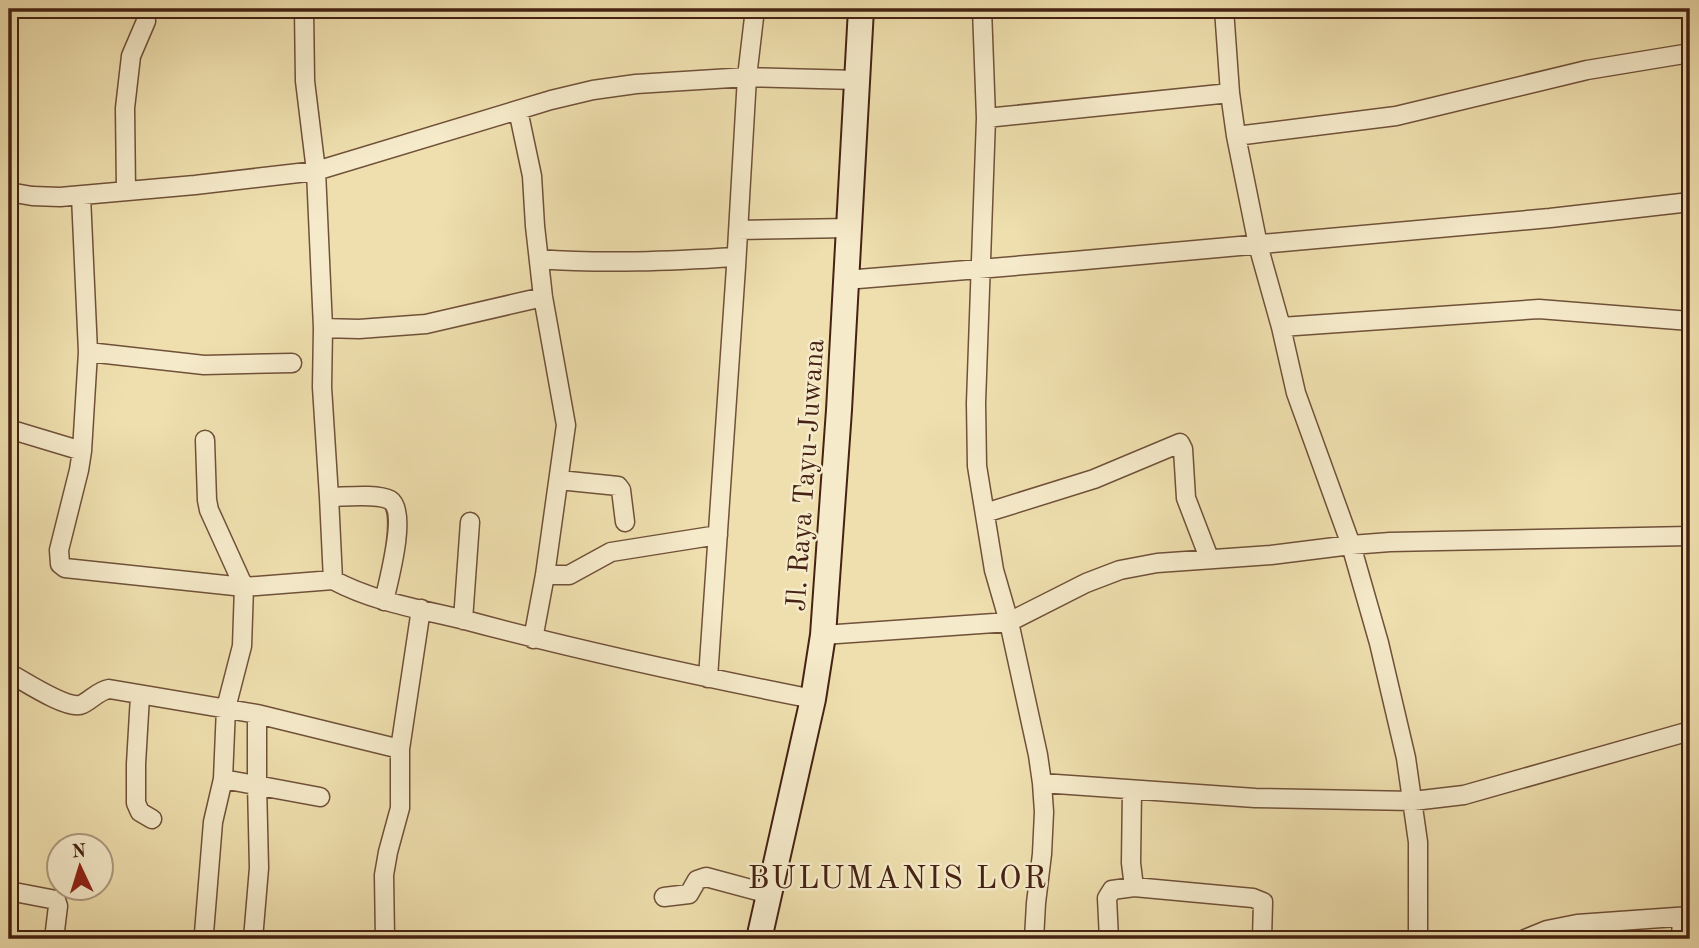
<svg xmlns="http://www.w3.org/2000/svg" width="1699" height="948" viewBox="0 0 1699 948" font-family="'Old Standard TT',serif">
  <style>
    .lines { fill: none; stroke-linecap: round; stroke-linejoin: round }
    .minor-casing { stroke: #705139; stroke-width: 21 }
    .secondary-casing { stroke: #452212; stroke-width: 28 }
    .minor { stroke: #f5eaca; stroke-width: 18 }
    .secondary { stroke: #f5eaca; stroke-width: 24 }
    .labels { text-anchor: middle; stroke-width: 5; stroke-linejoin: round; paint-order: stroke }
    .street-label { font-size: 28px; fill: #452212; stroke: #f5eaca }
    .quarter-label { font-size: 32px; letter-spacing: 2px; fill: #452212; stroke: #f5eaca }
  </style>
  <rect width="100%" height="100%" fill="#efdfae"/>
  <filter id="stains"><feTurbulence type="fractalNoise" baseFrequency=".00286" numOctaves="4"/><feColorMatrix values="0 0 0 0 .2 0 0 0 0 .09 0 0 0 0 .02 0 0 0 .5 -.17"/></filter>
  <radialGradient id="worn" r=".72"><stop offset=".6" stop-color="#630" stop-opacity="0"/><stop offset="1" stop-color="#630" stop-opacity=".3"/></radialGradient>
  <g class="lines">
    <g class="minor-casing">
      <path id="minor" d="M304 9 305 81 316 171 323 328 322 387 329 497 333 580C374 602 420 609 465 620 580 651 697 676 813 699
        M982 9 986 118 976 403 977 466 994 570 1009 622 1038 755 1042 783 1044 812 1042 854 1036 903 1034 939
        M1224 9 1230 93 1236 136 1258 245 1281 327 1296 393 1351 545 1379 643 1406 758 1418 842V939
        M518 110 532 176 535 226 543 297 566 425 545 575 533 639
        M986 118 1230 93
        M1236 136 1396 116 1587 70 1690 53
        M126 191 125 108 131 56 146 21
        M9 192 32 196 60 197 195 185 316 171 551 100 593 90 636 84 747 77 857 80
        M81 196 88 352 82 451 79 470 59 550 60 564 65 568 244 587 333 580
        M738 230 849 228
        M539 259C605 264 670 261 736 257
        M846 280 1074 261 1550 218 1690 202
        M1281 327 1539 309 1690 321
        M323 328 359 329 426 324 543 297
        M88 352 204 365 292 363
        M9 429 82 451
        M205 440 207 500 209 510 244 587 242 646 226 708 223 779 213 822 204 933 207 939
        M559 480 618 486 621 490 625 522
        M329 497C344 497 377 493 390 500 408 511 388 583 384 601
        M985 513 1094 479 1180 443 1183 449 1186 498 1209 558
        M545 575H569L611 552 718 535
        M463 620 470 522
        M823 635 1009 622 1086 583 1120 570 1157 563 1271 555 1351 545 1390 542 1690 536
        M9 673C24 681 64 708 80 705 90 702 97 691 109 689L257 714 400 749
        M708 678 736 267 747 77 755 9
        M140 696 136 764V803L140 812 152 819
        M223 779 320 797
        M1042 783 1255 798 1413 801 1464 795 1690 731
        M1132 790 1131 863 1134 887
        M9 891 56 900 58 906 54 939
        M664 897 689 894 697 880 706 877 769 894
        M253 939 259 868 257 784V714
        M385 939 384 875 388 852 400 808V749L421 609
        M1109 939 1107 898 1112 890 1134 887 1253 898 1263 902 1262 939
        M1525 939 1547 930 1577 924 1690 916
        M1681 939 1682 917"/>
    </g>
    <g class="secondary-casing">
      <path id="secondary" d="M759 939 813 699 823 635 839 410 861 9"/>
    </g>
    <use href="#minor" class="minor"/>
    <use href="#secondary" class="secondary"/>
  </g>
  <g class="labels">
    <g class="street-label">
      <text transform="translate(804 475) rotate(-86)" y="10">Jl. Raya Tayu-Juwana</text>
    </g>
    <g class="quarter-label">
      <text x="898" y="888">BULUMANIS LOR</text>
    </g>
  </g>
  <rect width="1699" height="948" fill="none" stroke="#efdfae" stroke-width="35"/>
  <rect x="10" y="10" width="1678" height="927" fill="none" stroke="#452212" stroke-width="3.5"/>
  <rect x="18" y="18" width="1664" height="913" fill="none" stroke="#452212" stroke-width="2"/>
  <g transform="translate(80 867) rotate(356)"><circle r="33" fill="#f5eaca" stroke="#af9a80" stroke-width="2"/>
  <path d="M0-5L12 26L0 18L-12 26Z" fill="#8f2418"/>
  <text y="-10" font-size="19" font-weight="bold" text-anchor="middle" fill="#452212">N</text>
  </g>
  <rect width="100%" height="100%" filter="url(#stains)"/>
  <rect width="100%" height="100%" fill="url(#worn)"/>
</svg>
